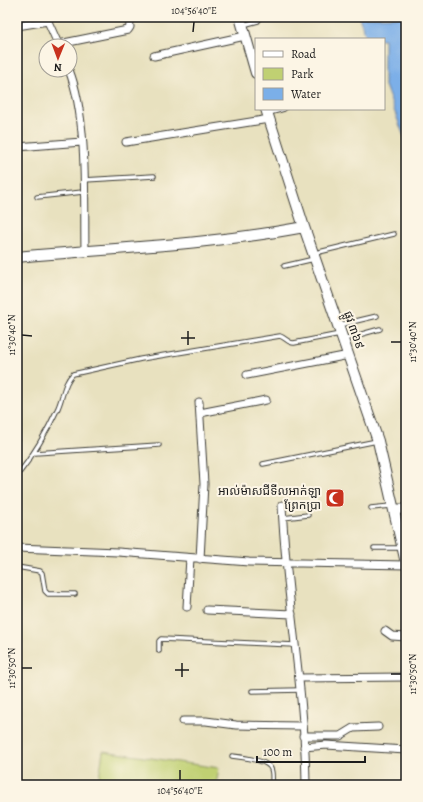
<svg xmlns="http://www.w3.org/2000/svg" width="423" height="802" viewBox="0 0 423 802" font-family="Alegreya,'Noto Sans Khmer',serif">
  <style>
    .green { fill: #c0d072; stroke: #6e7647 }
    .water { fill: #7bafe8; stroke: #4c6682 }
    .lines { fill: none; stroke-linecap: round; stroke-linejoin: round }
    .lane-casing { stroke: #3b3a34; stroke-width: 5.5 }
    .street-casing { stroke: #3b3a34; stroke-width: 9 }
    .secondary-casing { stroke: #3b3a34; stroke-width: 12 }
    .lane { stroke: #fff; stroke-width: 3.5 }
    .street { stroke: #fff; stroke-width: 7 }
    .secondary { stroke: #fff; stroke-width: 10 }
    .ticks { fill: none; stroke: #1c1c1c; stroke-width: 1.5 }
    .labels { text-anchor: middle; stroke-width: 4; stroke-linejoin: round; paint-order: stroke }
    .street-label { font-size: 12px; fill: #1c1c1c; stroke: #fcf5e5 }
    .poi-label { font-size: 12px; fill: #1c1c1c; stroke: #fcf5e5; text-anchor: end }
    .neatline { fill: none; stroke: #1c1c1c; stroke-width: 1.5 }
    .ticks-label { font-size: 10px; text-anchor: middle; fill: #1c1c1c }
  </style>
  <rect width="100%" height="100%" fill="#fcf5e5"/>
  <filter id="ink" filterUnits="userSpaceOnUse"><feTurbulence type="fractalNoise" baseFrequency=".025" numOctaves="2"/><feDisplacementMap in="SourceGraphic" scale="8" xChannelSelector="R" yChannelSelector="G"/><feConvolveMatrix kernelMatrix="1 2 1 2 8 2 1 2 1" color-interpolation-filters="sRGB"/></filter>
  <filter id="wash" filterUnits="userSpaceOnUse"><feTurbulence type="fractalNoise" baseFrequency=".012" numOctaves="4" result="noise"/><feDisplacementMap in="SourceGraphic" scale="16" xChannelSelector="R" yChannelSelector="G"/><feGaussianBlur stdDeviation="0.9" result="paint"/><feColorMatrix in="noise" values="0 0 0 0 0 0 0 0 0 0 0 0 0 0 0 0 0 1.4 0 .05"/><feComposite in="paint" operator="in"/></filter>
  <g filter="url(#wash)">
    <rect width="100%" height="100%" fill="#e8e1bf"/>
    <path class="green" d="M103 751 219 768 216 785H98Z"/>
    <path class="water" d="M359 17H406V142L384 83V39H367Z"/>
  </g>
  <g filter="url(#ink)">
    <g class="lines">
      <g class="lane-casing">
        <path id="lane" d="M243 25 258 21 261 17
          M269 113 284 109
          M84 180 154 176
          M37 197 83 192
          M315 253 394 234
          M284 266 314 259
          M339 325 377 316
          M344 339 380 329
          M17 442V439
          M35 453 159 445
          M263 464 377 441
          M17 476C35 453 46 434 58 408 63 397 64 382 73 374L141 359 280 336C286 338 288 343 294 343L340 334
          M371 508 391 506
          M395 512H406
          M283 518 308 515
          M374 548H402
          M17 567 40 571 42 573 45 591 48 594H75
          M159 651V641L161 639 295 645
          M252 691 300 690
          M232 756C241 757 268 760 271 769 273 773 272 780 272 785"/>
      </g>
      <g class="street-casing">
        <path id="street" d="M46 17 59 46
          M17 26 48 21
          M59 44 128 30 130 27 129 17
          M154 56 245 36
          M69 70C88 118 84 198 85 251
          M126 142 269 119
          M17 147 82 142
          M247 375 349 355
          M199 402 204 484 200 559
          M200 413 266 400
          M282 505C286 599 305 691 306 785
          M395 508H406
          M17 548 118 552 249 562 406 565
          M187 607 190 558
          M207 610 292 614
          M385 631 392 636 406 637
          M299 678 406 677
          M183 721H206L236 725 302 726
          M303 736H340L353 728 378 727
          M304 747 326 745 406 750"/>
      </g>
      <g class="secondary-casing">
        <path id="secondary" d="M240 17 256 73
          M266 109 304 227 378 441 406 563
          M17 257C113 248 209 245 304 227"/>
      </g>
      <use href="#lane" class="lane"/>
      <use href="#street" class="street"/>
      <use href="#secondary" class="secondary"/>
    </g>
  </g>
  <path class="ticks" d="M193 32 194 22M22 335 32 336M181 338H195M391 342H401M188 345V331M22 668H32M175 670H189M391 674H401M182 677V663M180 780V770"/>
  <defs>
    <g id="mosque-square" transform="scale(1)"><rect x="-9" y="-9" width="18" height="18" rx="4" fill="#c8321e" stroke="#fcf5e5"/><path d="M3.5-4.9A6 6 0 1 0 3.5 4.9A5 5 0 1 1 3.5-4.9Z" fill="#fff"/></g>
  </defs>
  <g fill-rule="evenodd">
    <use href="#mosque-square" x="335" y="498"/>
  </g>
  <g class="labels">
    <g class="street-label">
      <text transform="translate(354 330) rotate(71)" y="4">ផ្លូវ ៣៦៩</text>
    </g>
    <g class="poi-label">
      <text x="321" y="495">អាល់ម៉ាសជីទីលអាក់ឡា<tspan x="321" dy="14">ព្រែកប្រា</tspan></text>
    </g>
  </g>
  <rect width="423" height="802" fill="none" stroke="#fcf5e5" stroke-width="44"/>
  <rect x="255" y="38" width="130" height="72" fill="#fcf5e5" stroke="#a29e95"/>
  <rect x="263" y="51" width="20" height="6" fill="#ffffff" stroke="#a29e95"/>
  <text x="291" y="58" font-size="12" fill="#1c1c1c">Road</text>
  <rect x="263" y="68" width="20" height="12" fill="#c0d072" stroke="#a29e95"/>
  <text x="291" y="78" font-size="12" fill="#1c1c1c">Park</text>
  <rect x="263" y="88" width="20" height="12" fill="#7bafe8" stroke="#a29e95"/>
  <text x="291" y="98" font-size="12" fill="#1c1c1c">Water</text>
  <g transform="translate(58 58) rotate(181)"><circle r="19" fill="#fcf5e5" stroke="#a29e95"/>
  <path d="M0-3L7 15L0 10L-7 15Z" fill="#c8321e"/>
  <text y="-6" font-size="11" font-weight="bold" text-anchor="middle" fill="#1c1c1c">N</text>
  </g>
  <path d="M257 756v6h108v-6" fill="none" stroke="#1c1c1c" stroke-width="2"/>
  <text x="263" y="756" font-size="12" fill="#1c1c1c" stroke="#fcf5e5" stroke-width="3" paint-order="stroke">100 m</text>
  <rect x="22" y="22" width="379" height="758" class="neatline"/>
  <g class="ticks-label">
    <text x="194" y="14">104°56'40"E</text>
    <text transform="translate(11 335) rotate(-90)" y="4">11°30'40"N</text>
    <text transform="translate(412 342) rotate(-90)" y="4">11°30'40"N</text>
    <text transform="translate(11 668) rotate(-90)" y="4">11°30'50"N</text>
    <text transform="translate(412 674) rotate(-90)" y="4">11°30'50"N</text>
    <text x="180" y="794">104°56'40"E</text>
  </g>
</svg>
